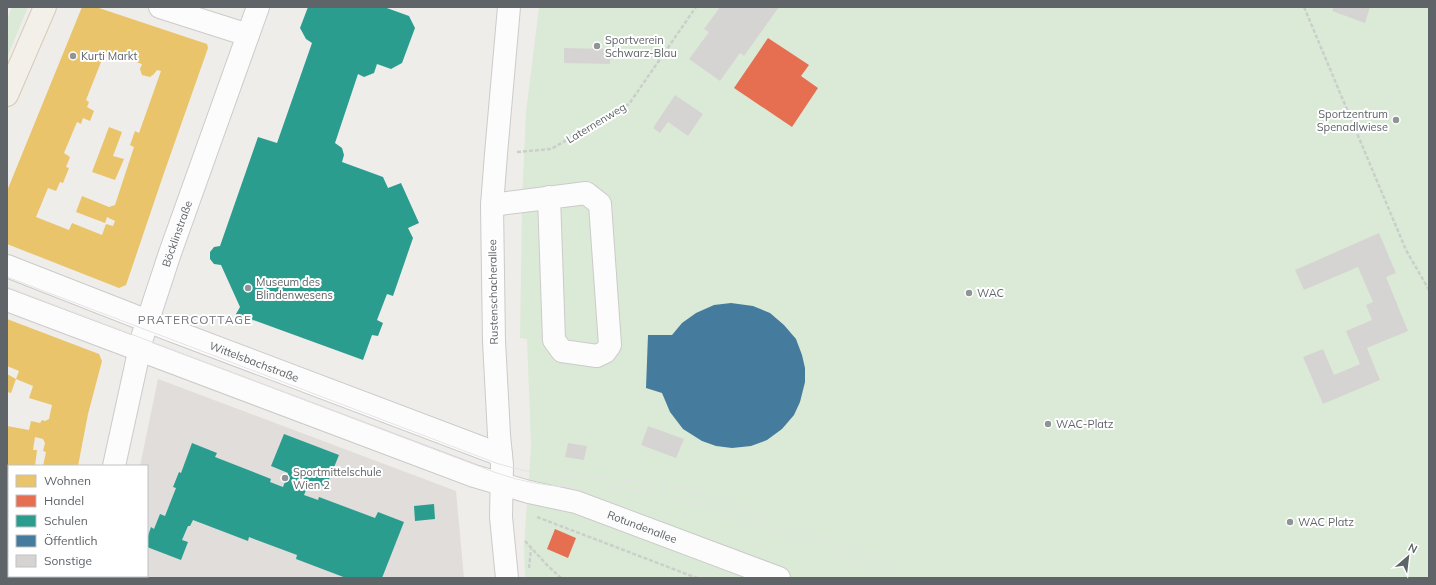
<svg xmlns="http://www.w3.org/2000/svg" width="1436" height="585" viewBox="0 0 1436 585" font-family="Mulish,sans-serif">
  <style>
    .education { fill: #e1ddda }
    .green { fill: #dbead6 }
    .homes { fill: #e9c46a; fill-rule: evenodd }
    .shops { fill: #e76f51 }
    .schools { fill: #2a9d8f }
    .public { fill: #457b9d }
    .building { fill: #d6d4d3 }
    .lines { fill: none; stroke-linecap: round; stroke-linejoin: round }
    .minor-casing { stroke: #cbcbca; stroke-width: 24 }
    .major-casing { stroke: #d6cab8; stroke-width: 24 }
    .path { stroke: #cbcfcc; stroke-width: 2.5; stroke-dasharray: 4 2; stroke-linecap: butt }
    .minor { stroke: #fdfcfc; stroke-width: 22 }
    .major { stroke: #f3f0ea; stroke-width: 22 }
    .tram { stroke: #e4e4e4; stroke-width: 1 }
    .poi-dot { fill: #919496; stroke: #fff; stroke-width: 1.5 }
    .labels { text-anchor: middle; stroke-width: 4; stroke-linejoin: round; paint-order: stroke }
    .poi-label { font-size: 11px; fill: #5f6468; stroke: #fff; text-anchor: start }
    .street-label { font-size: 11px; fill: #5f6468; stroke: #fff }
    .neighbourhood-label { font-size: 12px; letter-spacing: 1px; fill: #70767a; stroke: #fff }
  </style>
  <rect width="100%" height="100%" fill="#efedea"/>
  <path class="education" d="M158 379 456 491 464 578H146L137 576H147V466H140Z"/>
  <path class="green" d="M12 7H28L7 58V19Z
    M539 7H1429V578H525L524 547 531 446 527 339 520 338 522 201 526 112Z"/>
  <path class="homes" d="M82 7H96L207 44 208 48 164 173 126 285 119 288 7 244V191ZM105 52 142 64 140 69 142 75 150 77 154 74 157 70 161 71 139 133 135 131 130 145 134 147 115 205 109 207 82 196 76 212 105 223 107 217 115 221 113 226 106 224 102 235 72 223 69 230 36 217 48 188 56 191 60 182 63 183 69 168 66 167 70 157 64 153 77 122 81 124 83 118 90 121 94 111 87 107 89 102 86 100Z
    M109 127 122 132 113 156 124 159 115 180 92 172Z
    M7 319 99 354 102 361 88 414 78 466H43L46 452 43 451 45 443 43 439 35 437 33 450H37L35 466H9V468H7V426L29 430 31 421 40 423 42 420 45 421 49 419 52 405 29 398 33 386 16 379 19 371 7 366Z
    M7 374 16 379 11 393 7 392Z
    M7 532H9V574H7Z
    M25 576H65V578H25Z"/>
  <path class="shops" d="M768 38 809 65 801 76 818 88 792 127 734 88Z
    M555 529 576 538 568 558 547 549Z"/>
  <path class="schools" d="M308 7H384L409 16 415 28 402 63 391 69 377 64 374 73 364 77 358 74 335 143 342 148 344 155 342 162 383 177 388 188 401 183 419 223 408 228 413 238 393 296 387 294 377 320 383 323 378 336 372 335 363 360 253 320 246 323 240 321 236 314 240 307 221 265 214 264 210 259V252L214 247 220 246 258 137 277 143 312 43 306 39 300 28Z
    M284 434 339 455 326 487 310 481 304 495 318 500 319 497 375 518 378 512 404 522 382 578H346L296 559 297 555 249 537 248 541 193 520 190 526H188L182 540 188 542 181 560 147 547V539L151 527 154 529 160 514 165 516 176 488 173 487 179 472 181 473 192 443 217 453 215 457 271 479 270 482 283 487 288 473 271 466Z
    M434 504 435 519 415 521 414 506Z"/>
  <path class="public" d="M731 303 753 306 770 313 784 325 796 339 802 355 805 368V382L800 402 794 415 782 429 767 440 751 446 732 448 716 446 702 441 683 429 670 412 662 393 646 388 648 335H672L682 323 696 313 714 305Z"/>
  <path class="building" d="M720 7H779L744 56 740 53 720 81 689 59 709 32 704 29Z
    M1334 7H1370L1365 23 1332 11Z
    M564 48 610 49V64L564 63Z
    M675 95 703 114 688 136 668 122 660 133 653 128Z
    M1379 233 1396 273 1386 277 1408 331 1367 348 1380 380 1323 404 1303 357 1323 349 1334 375 1360 364 1346 331 1372 320 1366 305 1373 302 1358 267 1304 290 1295 270Z
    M648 426 684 439 676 458 641 445Z
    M568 443 587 446 584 460 565 457Z"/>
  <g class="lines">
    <g class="minor-casing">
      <g id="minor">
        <path d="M160 7 248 35"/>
        <path d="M492 205C523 201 555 197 586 193L600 204 610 345 605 352 597 356 562 351 554 340 549 197"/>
        <path id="s1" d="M7 266 168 329 501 455"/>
        <path id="s2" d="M7 300 474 476 529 492 576 502 779 578"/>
        <path id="s3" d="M114 466 142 338 170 253 258 7"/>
        <path d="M96 578V576"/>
        <path d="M507 578 501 517 502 465 499 435 494 341 492 205 496 154 509 7"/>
      </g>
    </g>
    <g class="major-casing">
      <path id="major" d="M7 95 45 7"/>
    </g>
    <path class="path" d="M1304 7 1406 250 1429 290
      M517 152 551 149 629 104 696 7
      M537 517 697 578
      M525 541 547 565 561 578
      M529 568 531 549"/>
    <use href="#minor" class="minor"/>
    <use href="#major" class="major"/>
    <path class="tram" d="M7 277 496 463C516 469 537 474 559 476 590 479 622 479 654 483 675 486 696 492 716 499L925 578
      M7 287 494 472C514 479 535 484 556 486 582 488 608 487 633 490 662 493 689 500 717 509L899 578"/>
  </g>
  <g class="poi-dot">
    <circle cx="597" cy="46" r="4"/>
    <circle cx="73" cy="56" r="4"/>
    <circle cx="1396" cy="120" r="4"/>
    <circle cx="248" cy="288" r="4"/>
    <circle cx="969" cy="293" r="4"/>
    <circle cx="1048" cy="424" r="4"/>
    <circle cx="285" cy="478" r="4"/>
    <circle cx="1290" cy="522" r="4"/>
  </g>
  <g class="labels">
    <g class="poi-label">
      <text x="605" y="44">Sportverein<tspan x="605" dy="13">Schwarz-Blau</tspan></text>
      <text x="81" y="60">Kurti Markt</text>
      <text x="1388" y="118" text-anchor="end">Sportzentrum<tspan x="1388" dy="13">Spenadlwiese</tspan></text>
      <text x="256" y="286">Museum des<tspan x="256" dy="13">Blindenwesens</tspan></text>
      <text x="977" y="297">WAC</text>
      <text x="1056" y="428">WAC-Platz</text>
      <text x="293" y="476">Sportmittelschule<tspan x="293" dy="13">Wien 2</tspan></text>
      <text x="1298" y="526">WAC Platz</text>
    </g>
    <g class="street-label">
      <text transform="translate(596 123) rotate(-31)" y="4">Laternenweg</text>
      <text dy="4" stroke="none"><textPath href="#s3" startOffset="241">Böcklinstraße</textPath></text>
      <text transform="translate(493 292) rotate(-91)" y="4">Rustenschacherallee</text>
      <text dy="4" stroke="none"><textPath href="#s1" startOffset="265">Wittelsbachstraße</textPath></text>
      <text dy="4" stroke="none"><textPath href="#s2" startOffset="675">Rotundenallee</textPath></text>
    </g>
    <g class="neighbourhood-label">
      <text x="195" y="324">PRATERCOTTAGE</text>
    </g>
  </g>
  <rect width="1436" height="585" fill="none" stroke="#5f6468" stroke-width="16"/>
  <rect x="8" y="465" width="140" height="112" fill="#ffffff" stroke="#bfc1c3"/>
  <rect x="16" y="475" width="20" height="12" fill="#e9c46a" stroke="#bfc1c3"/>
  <text x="44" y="485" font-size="12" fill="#5f6468">Wohnen</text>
  <rect x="16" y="495" width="20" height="12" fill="#e76f51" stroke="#bfc1c3"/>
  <text x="44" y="505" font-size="12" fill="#5f6468">Handel</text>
  <rect x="16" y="515" width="20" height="12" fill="#2a9d8f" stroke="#bfc1c3"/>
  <text x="44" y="525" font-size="12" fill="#5f6468">Schulen</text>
  <rect x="16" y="535" width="20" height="12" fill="#457b9d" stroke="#bfc1c3"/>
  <text x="44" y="545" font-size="12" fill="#5f6468">Öffentlich</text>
  <rect x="16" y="555" width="20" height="12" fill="#d6d4d3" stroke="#bfc1c3"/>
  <text x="44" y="565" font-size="12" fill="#5f6468">Sonstige</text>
  <g transform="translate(1408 557) rotate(28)" stroke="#ffffff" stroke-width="3" paint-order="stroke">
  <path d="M0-3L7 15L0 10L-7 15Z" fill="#5f6468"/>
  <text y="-6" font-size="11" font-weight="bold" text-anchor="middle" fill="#5f6468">N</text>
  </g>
</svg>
